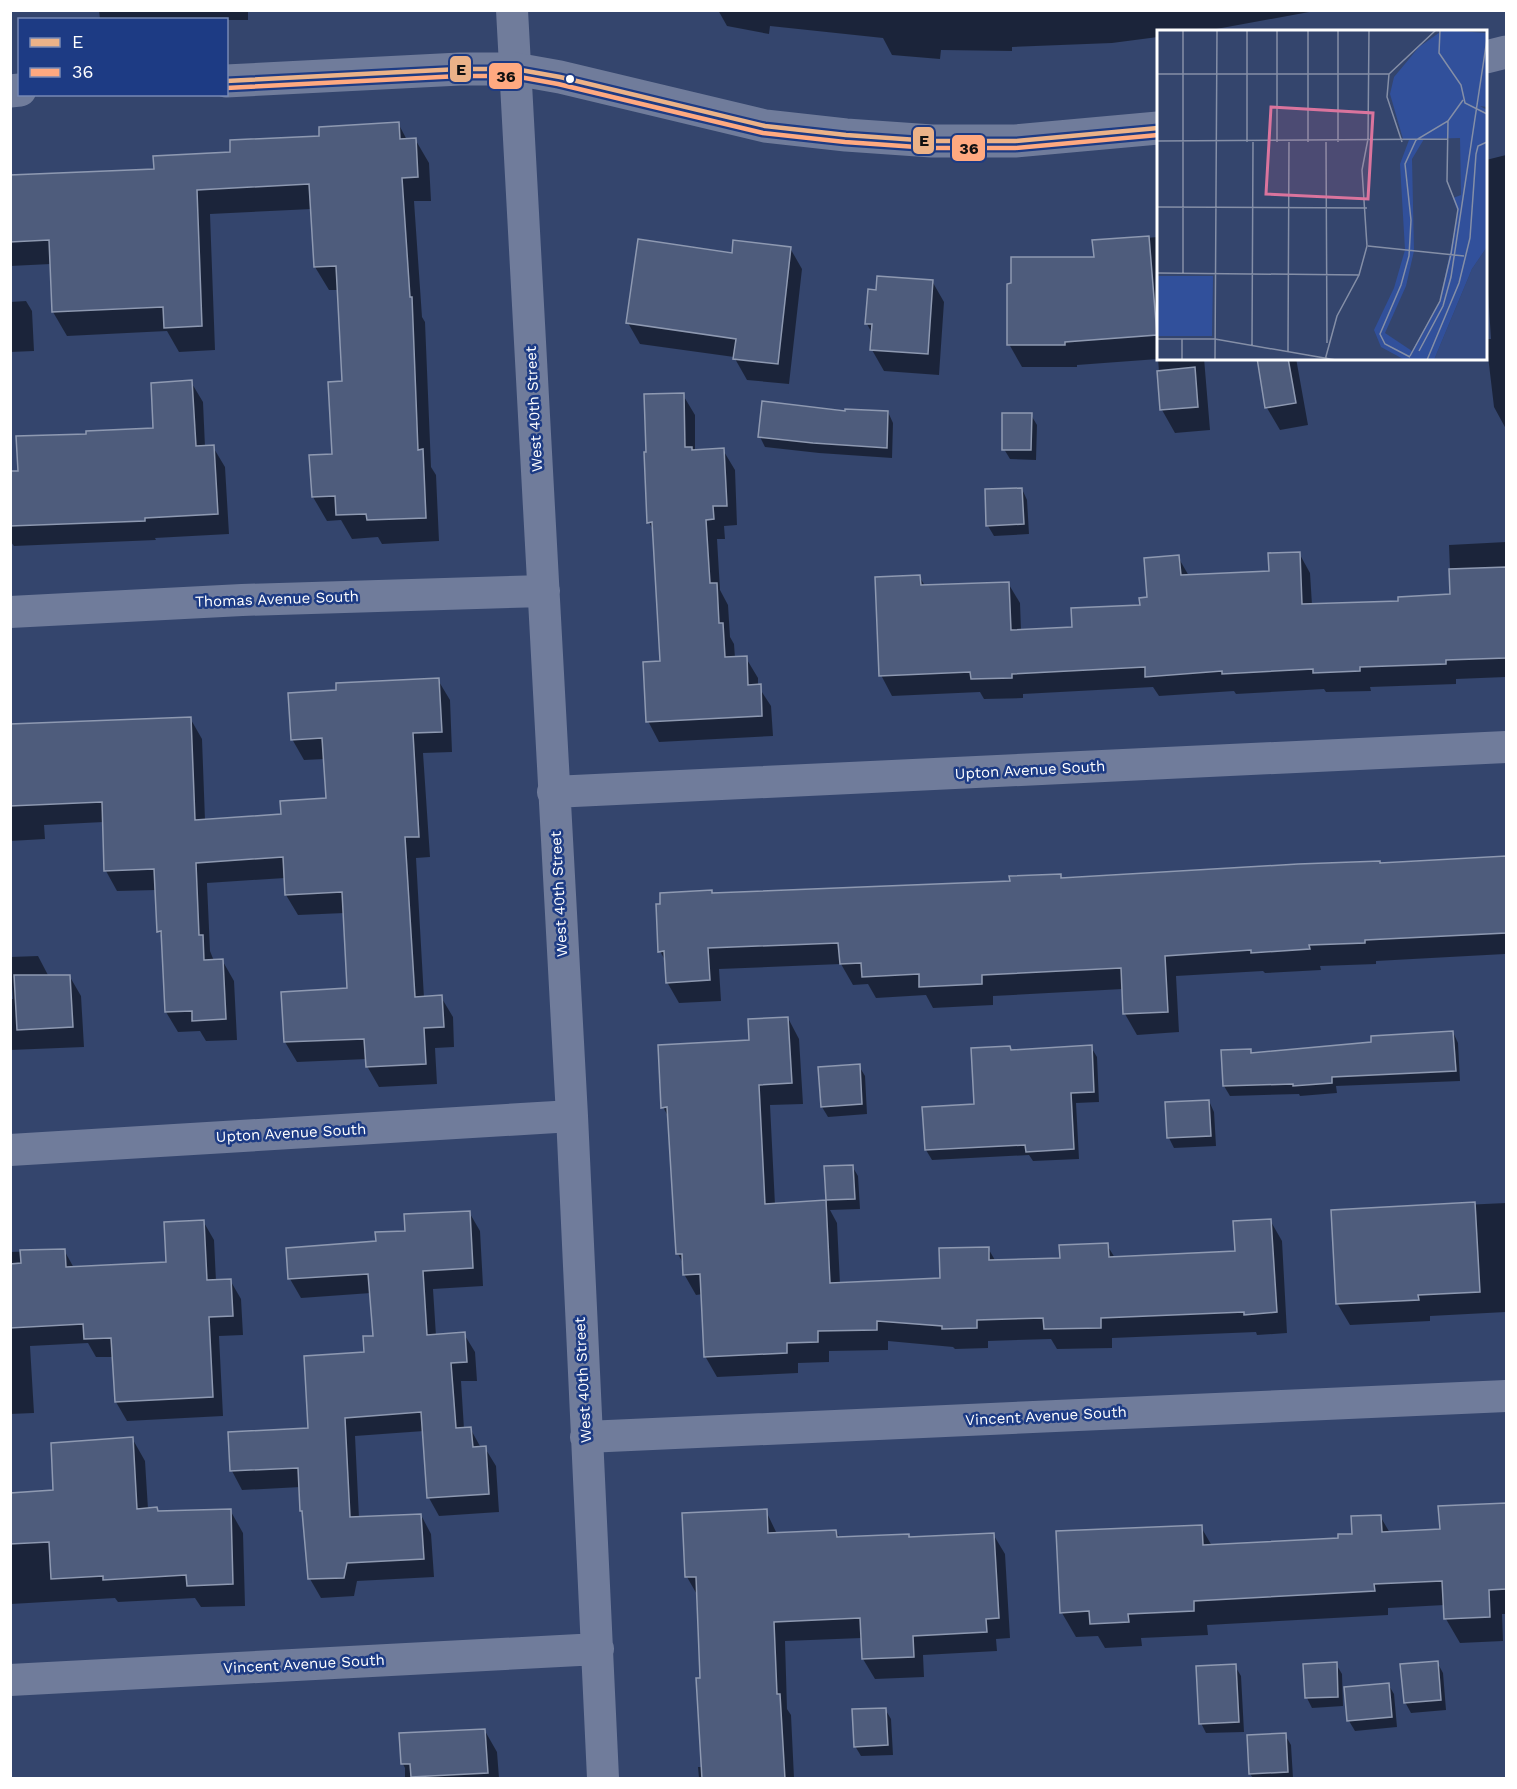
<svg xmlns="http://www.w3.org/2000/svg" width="1517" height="1789" viewBox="0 0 1517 1789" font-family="'Work Sans',sans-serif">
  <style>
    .shadow { fill: #0007 }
    .building { fill: #4e5c7c; stroke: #8e99b1; stroke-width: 1.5 }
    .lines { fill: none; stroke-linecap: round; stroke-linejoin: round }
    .minor { stroke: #707c9b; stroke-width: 32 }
    .tertiary { stroke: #707c9b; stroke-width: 33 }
    .bus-1-casing { stroke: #1d3b84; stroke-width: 9 }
    .bus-2-casing { stroke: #1d3b84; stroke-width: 9 }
    .bus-1 { stroke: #ebb288; stroke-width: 4.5 }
    .bus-2 { stroke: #ffa980; stroke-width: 4.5 }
    .bus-dot { fill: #fff; stroke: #1d3b84; stroke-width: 2 }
    .labels { text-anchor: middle; stroke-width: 5; stroke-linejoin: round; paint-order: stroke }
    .street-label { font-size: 15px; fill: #fff; stroke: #1d3b84 }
    .inset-road { fill: none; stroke: #858fa7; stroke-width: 1.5 }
    .view { fill: #da749d; fill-opacity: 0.15; stroke: #da749d; stroke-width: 3 }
    .inset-edge { fill: none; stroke: #fff; stroke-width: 3 }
    .line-badge { stroke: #1d3b84; stroke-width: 2 }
    .pale-badge-label { font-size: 16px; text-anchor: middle; font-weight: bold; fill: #111 }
  </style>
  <rect width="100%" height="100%" fill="#34456d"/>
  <path class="shadow" d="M99 10H248V20H100Z
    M718 10H1320L1200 32H1158V37L1112 43 1012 47V51L941 50 940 59 892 55 883 38 770 26 769 34 727 26Z
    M398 123 407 140 415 139 429 163 431 201H414L422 317 425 322 431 467 436 475 439 541 382 544 378 537 352 539 341 520 327 521 313 497 333 456 344 382 339 290H329L315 267 312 209 210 214 215 350 179 352 167 331 67 336 53 312 51 264 10 266V177L155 171 232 153Z
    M1506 155V429L1494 407 1486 339H1491L1488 292H1486V160Z
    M1158 237V358H1204L1210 430 1175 433 1162 410 1158 359 1077 365V367H1022L1009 344 1095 258 1094 242Z
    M790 248 802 269 789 384 747 380 734 357 640 344 628 323 733 255Z
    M932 281 944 302 939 375 884 371 872 350 873 335 867 324 877 292Z
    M26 301 32 311 34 351 10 352V302Z
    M1258 358H1296L1308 425 1280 430 1267 408Z
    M191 382 203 402 205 447H213L225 467 229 534 155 538 156 540 14 546 10 541V473L20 472 88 435 154 429Z
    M683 395 695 415V451L723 450 735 470 737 525 724 526 725 539H717L720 590 728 605 730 637 734 644 735 658H746L758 678V686L771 706 773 736 659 742 648 721 661 662 654 532 649 522Z
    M846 412H888L893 423 892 458 819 453 765 447 760 437Z
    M1031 415 1037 425 1036 460 1010 459 1004 449Z
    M1022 489 1027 500 1029 534 994 536 988 526 986 491Z
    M1506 542V677L1456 679V684L1370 687 1371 691 1326 692 1324 689 1236 694 1234 691 1159 696 1153 687 1023 694V698L984 699 980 692 892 696 881 675 919 576 925 586 1008 583 1020 603 1021 631 1074 628 1142 606 1178 557 1189 576 1271 572 1299 553 1310 573 1312 605 1400 602 1451 596 1449 545Z
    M438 680 450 700 452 752 423 753 430 857 416 858 424 998 441 997 453 1017 454 1047 435 1048 437 1084 379 1087 367 1066V1059L297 1062 285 1042 349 990 345 913 298 915 286 895 285 878 207 883 210 951 214 961 222 960 234 981 237 1040 206 1041 200 1031 178 1032 166 1012 162 937 159 931 157 890 117 891 106 871 104 822 44 825 45 839 10 841V726L190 718 202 739 205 820 282 816 327 799 325 759 304 760 292 739 338 692Z
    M1506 857V957L1505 954 1376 961V964L1320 966 1321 970 1265 973 1263 971 1176 976 1179 1032 1137 1035 1125 1014 1123 989 993 996V1005L933 1008 926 995 876 998 868 984 853 985 841 964 719 969 721 1001 679 1003 667 982 666 962 660 951 712 894 1011 882 1060 876 1063 880Z
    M38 956 49 977H70L81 996 84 1047 10 1050V999H13L10 957Z
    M788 1018 799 1039 803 1104 770 1105 775 1205 827 1202 825 1168 852 1166 858 1176 860 1209 830 1210 837 1223 840 1284 941 1279 988 1248 996 1262 1061 1260 1107 1245 1115 1258 1236 1253 1270 1220 1282 1241 1287 1333 1257 1335 1256 1332 1112 1338V1348L1057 1349 1051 1339 988 1341V1348L955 1349 953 1347 888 1341V1350L829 1351V1362L798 1363V1373L717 1377 705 1356 703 1294 696 1295 684 1274V1265L678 1254 669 1118 663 1107 751 1042Z
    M1453 1032 1458 1043 1460 1081 1336 1086 1337 1093 1300 1096 1299 1094 1230 1096 1224 1086 1223 1051 1250 1050 1253 1054 1373 1044Z
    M1091 1047 1097 1057 1099 1102 1076 1103 1079 1159 1033 1161 1029 1155 932 1160 926 1150 975 1106 1011 1051Z
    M859 1066 865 1076 867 1114 828 1117 822 1107Z
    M1209 1101 1214 1112 1216 1146 1174 1148 1169 1138Z
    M1506 1203V1312L1430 1316V1321L1350 1325 1337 1303 1333 1211Z
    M469 1212 480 1231 483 1286 433 1289 436 1336 464 1334 475 1352 477 1381H461L464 1429 470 1428 481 1448H485L496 1466 499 1512 439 1516 429 1498 424 1431 355 1436 359 1518 421 1515 431 1534 434 1577 357 1581 354 1596 321 1598 310 1579 301 1487 242 1490 232 1471 230 1434 310 1430 366 1353 374 1337 371 1293 301 1298 290 1279 377 1242Z
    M203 1221 214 1240 216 1281 230 1280 241 1299 243 1335 219 1336 223 1416 127 1421 116 1402 114 1357H96L88 1343 30 1346 34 1413 10 1414V1252L64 1250 74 1268 168 1264Z
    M132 1438 145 1461 148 1509 158 1512 230 1510 243 1533 245 1606 201 1607 195 1598 118 1602 115 1598 11 1604 10 1610V1494L55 1492Z
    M1506 1504V1614H1502L1503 1641 1460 1643 1446 1619 1445 1605 1388 1608V1615L1207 1625 1208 1635 1141 1638 1142 1646 1105 1648 1098 1636 1076 1637 1062 1613 1201 1527 1212 1546 1339 1539 1353 1535 1380 1516 1390 1533 1441 1531 1440 1508Z
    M766 1511 777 1534 836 1531 840 1538 910 1539 993 1534 1005 1554 1010 1638 996 1639 997 1651 923 1655 924 1677 875 1679 863 1659 862 1638 785 1641 787 1709 791 1715 794 1778H699L698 1767H702L699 1598 687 1577Z
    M1437 1662 1443 1673 1446 1710 1411 1713 1405 1702Z
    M1336 1664 1342 1674 1343 1706 1312 1708 1307 1698 1305 1666Z
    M1235 1666 1241 1676 1244 1732 1206 1733 1201 1723Z
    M1388 1684 1394 1694 1397 1727 1355 1731 1349 1721 1346 1688Z
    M885 1709 891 1719 893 1755 861 1756 855 1746Z
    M485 1731 497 1752 499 1778H405V1768L403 1764Z
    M1285 1735 1291 1745 1293 1778H1253L1250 1774Z"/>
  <path class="building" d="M399 122 400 139 416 138 418 177 402 178 410 297H412L418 450 423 449 426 518 367 520 366 514 336 515 335 496 312 497 309 455 332 454 328 382 342 381 336 266 314 267 309 184 197 190 202 326 164 328 163 307 52 312 49 240 10 242V175L154 169 153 156 230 152V140L319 136V127Z
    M1149 236 1157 335 1065 342V345H1007V284L1011 283V257H1094L1092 240Z
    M638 239 732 253 733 240 791 247 778 364 733 359 736 339 626 323Z
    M877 276 933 280 928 354 870 350 872 324H865L868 289 876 290Z
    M1257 358H1288L1296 403 1265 408Z
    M1195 367 1198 407 1160 410 1157 371Z
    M192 380 196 446 214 445 218 514 145 518V521L10 526V471H18L16 436 86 434V431L153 428 151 383Z
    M684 393 685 447H692V450L724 448 727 506H713L714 519 706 520 710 583H717L719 623H723L725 657 747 656 748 685 761 684 762 716 646 722 643 662 660 661 652 522 647 523 644 452H646L644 394Z
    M762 401 845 411V409L888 411 887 448 813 443 758 437Z
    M1002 413H1032L1031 450H1002Z
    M1022 488 1024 524 986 526 985 489Z
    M1300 552 1302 604 1398 601V597L1450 594 1449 569 1506 567V658L1446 660V664L1360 667V671L1313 673V669L1222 674V671L1145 677V667L1012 674V678L971 679 970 672 879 676 875 577 920 575 921 585 1009 582 1011 630 1072 627 1071 608 1140 605 1139 598 1147 597 1144 558 1179 555 1181 575 1269 571 1268 553Z
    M439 678 442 732 413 733 419 837H405L415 997 442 995 444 1027 424 1028 426 1064 366 1067 364 1039 284 1042 281 992 347 988 342 892 285 895 283 857 196 863 199 935H203L204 960 223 959 226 1019 192 1021V1011L165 1012 161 931 157 932 154 869 104 871 102 802 10 806V724L191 717 195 820 281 814 280 801 326 798 322 738 291 740 288 693 336 690V683Z
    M1506 856V933L1365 940V943L1309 945 1310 949 1251 953V950L1165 956 1168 1012 1123 1014 1121 968 982 975V984L919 987V974L862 977 861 963 840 964 838 943 708 948 710 980 666 983 664 951 658 952 656 904H660V893L712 890V893L1010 881 1009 876 1061 874V878L1298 864 1380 861V863Z
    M14 975H70L73 1027 17 1030Z
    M788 1017 792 1083 759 1085 765 1204 826 1200 830 1283 940 1278 939 1248 989 1247V1260L1060 1258 1059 1245 1108 1243 1109 1257 1235 1251 1233 1221 1271 1219 1277 1312 1244 1315V1312L1101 1318V1328L1044 1329 1043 1318 977 1320V1328L942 1329V1326L877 1321V1330L818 1331V1342L787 1343V1353L704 1357 700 1274 683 1275 682 1254H676L667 1107 661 1108 658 1045 749 1040 748 1019Z
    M1453 1031 1456 1071 1332 1077V1083L1293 1086V1084L1223 1086 1221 1050 1251 1049V1053L1371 1042V1036Z
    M1092 1045 1094 1092 1071 1093 1074 1149 1026 1152 1025 1145 925 1150 922 1107 974 1104 971 1048 1010 1046 1011 1050Z
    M860 1064 862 1104 821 1107 818 1067Z
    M1209 1100 1211 1136 1167 1138 1165 1102Z
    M853 1165 855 1199 826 1200 824 1166Z
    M1475 1202 1480 1292 1418 1295 1419 1300 1336 1304 1331 1210Z
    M470 1211 473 1268 423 1271 427 1335 465 1332 467 1362 451 1363 456 1428 471 1427 473 1447 486 1446 489 1494 427 1498 421 1412 345 1418 350 1517 421 1514 424 1559 347 1563 344 1578 308 1579 302 1511H300L298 1468 230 1471 228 1432 308 1428 304 1356 364 1352 363 1336H373L368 1274 288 1279 286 1248 376 1241 375 1232 405 1231 404 1214Z
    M204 1220 207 1280 231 1279 233 1316 209 1317 213 1397 115 1402 111 1338 84 1339 83 1324 10 1328V1264L21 1263 20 1250 65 1249 66 1267 166 1262 164 1222Z
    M133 1437 137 1509 157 1507 158 1511 231 1509 233 1584 187 1586 186 1575 103 1580V1576L51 1579 49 1542 10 1544V1493L53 1490 51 1443Z
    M1506 1503V1589L1489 1590 1490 1617 1444 1619 1442 1581 1374 1584 1375 1591 1194 1601V1611L1128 1614 1129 1622 1090 1624 1089 1611 1060 1613 1056 1531 1202 1525 1203 1545 1338 1538V1534H1352L1351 1516 1381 1515 1382 1532 1440 1529 1438 1506Z
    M767 1509 768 1533 836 1530 837 1537 909 1534V1537L994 1533 999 1618 986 1619 987 1632 913 1636 914 1657 862 1659 860 1618 774 1622 777 1694H780L785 1779H702L696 1678H700L696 1577H685L682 1513Z
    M1438 1661 1441 1700 1404 1703 1400 1664Z
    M1337 1662 1338 1697 1305 1698 1303 1664Z
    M1236 1664 1239 1722 1199 1724 1196 1666Z
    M1389 1683 1392 1717 1347 1721 1344 1687Z
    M886 1708 888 1745 854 1747 852 1709Z
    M485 1729 488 1773 411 1777 410 1764H401L399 1733Z
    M1286 1733 1288 1772 1249 1774 1247 1735Z"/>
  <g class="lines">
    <path class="minor" d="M512 10 572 1116 603 1778
      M10 612 242 600 544 591
      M553 792 1506 747
      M10 1150 572 1116
      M586 1437 1506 1396
      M10 1680 598 1649"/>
    <path class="tertiary" d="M1486 57 1506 52
      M226 81 460 69H515L560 77 765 126 846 135 932 141H1015L1158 128
      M10 91 20 90"/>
    <g class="bus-1-casing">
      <path id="bus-1" d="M226 81 460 69H515L560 77 765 126 846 135 932 141H1015L1158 128"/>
    </g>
    <g class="bus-2-casing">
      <path id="bus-2" d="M226 88 460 76H514L558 84 763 133 845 142 931 148H1015L1158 135"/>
    </g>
    <use href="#bus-1" class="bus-1"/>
    <use href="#bus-2" class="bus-2"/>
  </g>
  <circle class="bus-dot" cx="570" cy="79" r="5"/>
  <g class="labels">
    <g class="street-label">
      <text transform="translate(534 409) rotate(-93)" y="5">West 40th Street</text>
      <text transform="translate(277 599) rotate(-2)" y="5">Thomas Avenue South</text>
      <text transform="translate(1030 770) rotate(-3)" y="5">Upton Avenue South</text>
      <text transform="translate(559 894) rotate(-93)" y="5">West 40th Street</text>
      <text transform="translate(291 1133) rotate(-3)" y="5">Upton Avenue South</text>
      <text transform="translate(583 1380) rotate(-93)" y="5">West 40th Street</text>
      <text transform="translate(1046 1416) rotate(-3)" y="5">Vincent Avenue South</text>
      <text transform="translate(304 1664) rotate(-3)" y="5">Vincent Avenue South</text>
    </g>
  </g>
  <g transform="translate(1157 30)">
    <rect width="330" height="330" fill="#34456d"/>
    <path d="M286 0 330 3V77L323 76 330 80V217L315 239 277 330H248L224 317 217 300 237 258 248 220 243 134 252 110 246 109 233 64 237 47 262 17ZM303 108 304 165 296 168 301 183 283 271 255 321 228 303 249 256 257 221 255 129 267 109ZM0 246H56L55 306H0Z" fill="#31509b" fill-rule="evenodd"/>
    <path d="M330 217V330H277L315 239Z" fill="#354b80"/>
    <path class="inset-road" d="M151 0V112M283 0 282 23 304 55 308 73 330 84M0 44H232L279 0M232 44 230 67 245 112M0 111 291 109M90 112V0M120 112V0M169 112 170 313M181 112V0M0 177 210 178M211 216 307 226M0 243 202 245M26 243V0M0 309H58L179 330M95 315 96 112M131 321 132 112M262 321 286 276 294 247 330 9M253 326 283 271 294 224 301 179 290 151 291 91M253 327 228 314 223 304 244 255 252 226 254 190 248 134 259 110 291 91 306 70M25 330V309M58 330 60 0M168 330 180 286 202 245 210 216 205 140 211 109 212 0M270 330 302 253 313 208 319 124 321 116 330 112"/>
    <path class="view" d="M114 77 216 83 211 169 109 164Z"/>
    <rect width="330" height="330" class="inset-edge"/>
  </g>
  <g class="line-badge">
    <rect x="449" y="55" width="23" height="28" rx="6" fill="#ebb288"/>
    <rect x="488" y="62" width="35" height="28" rx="6" fill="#ffa980"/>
    <rect x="912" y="126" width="23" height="29" rx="6" fill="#ebb288"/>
    <rect x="951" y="134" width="35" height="28" rx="6" fill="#ffa980"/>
  </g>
  <g class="pale-badge-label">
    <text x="461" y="75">E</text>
    <text x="506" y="82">36</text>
    <text x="924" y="146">E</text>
    <text x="969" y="154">36</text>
  </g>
  <rect width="1517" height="1789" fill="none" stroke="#ffffff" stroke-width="24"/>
  <rect x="18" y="18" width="210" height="78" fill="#1d3b84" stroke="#7789b5" stroke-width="1.5"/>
  <rect x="30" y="38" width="30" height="9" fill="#ebb288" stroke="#7789b5" stroke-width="1.5"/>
  <text x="72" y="48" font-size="18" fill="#ffffff">E</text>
  <rect x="30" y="68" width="30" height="9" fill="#ffa980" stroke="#7789b5" stroke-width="1.5"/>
  <text x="72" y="78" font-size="18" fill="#ffffff">36</text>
</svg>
